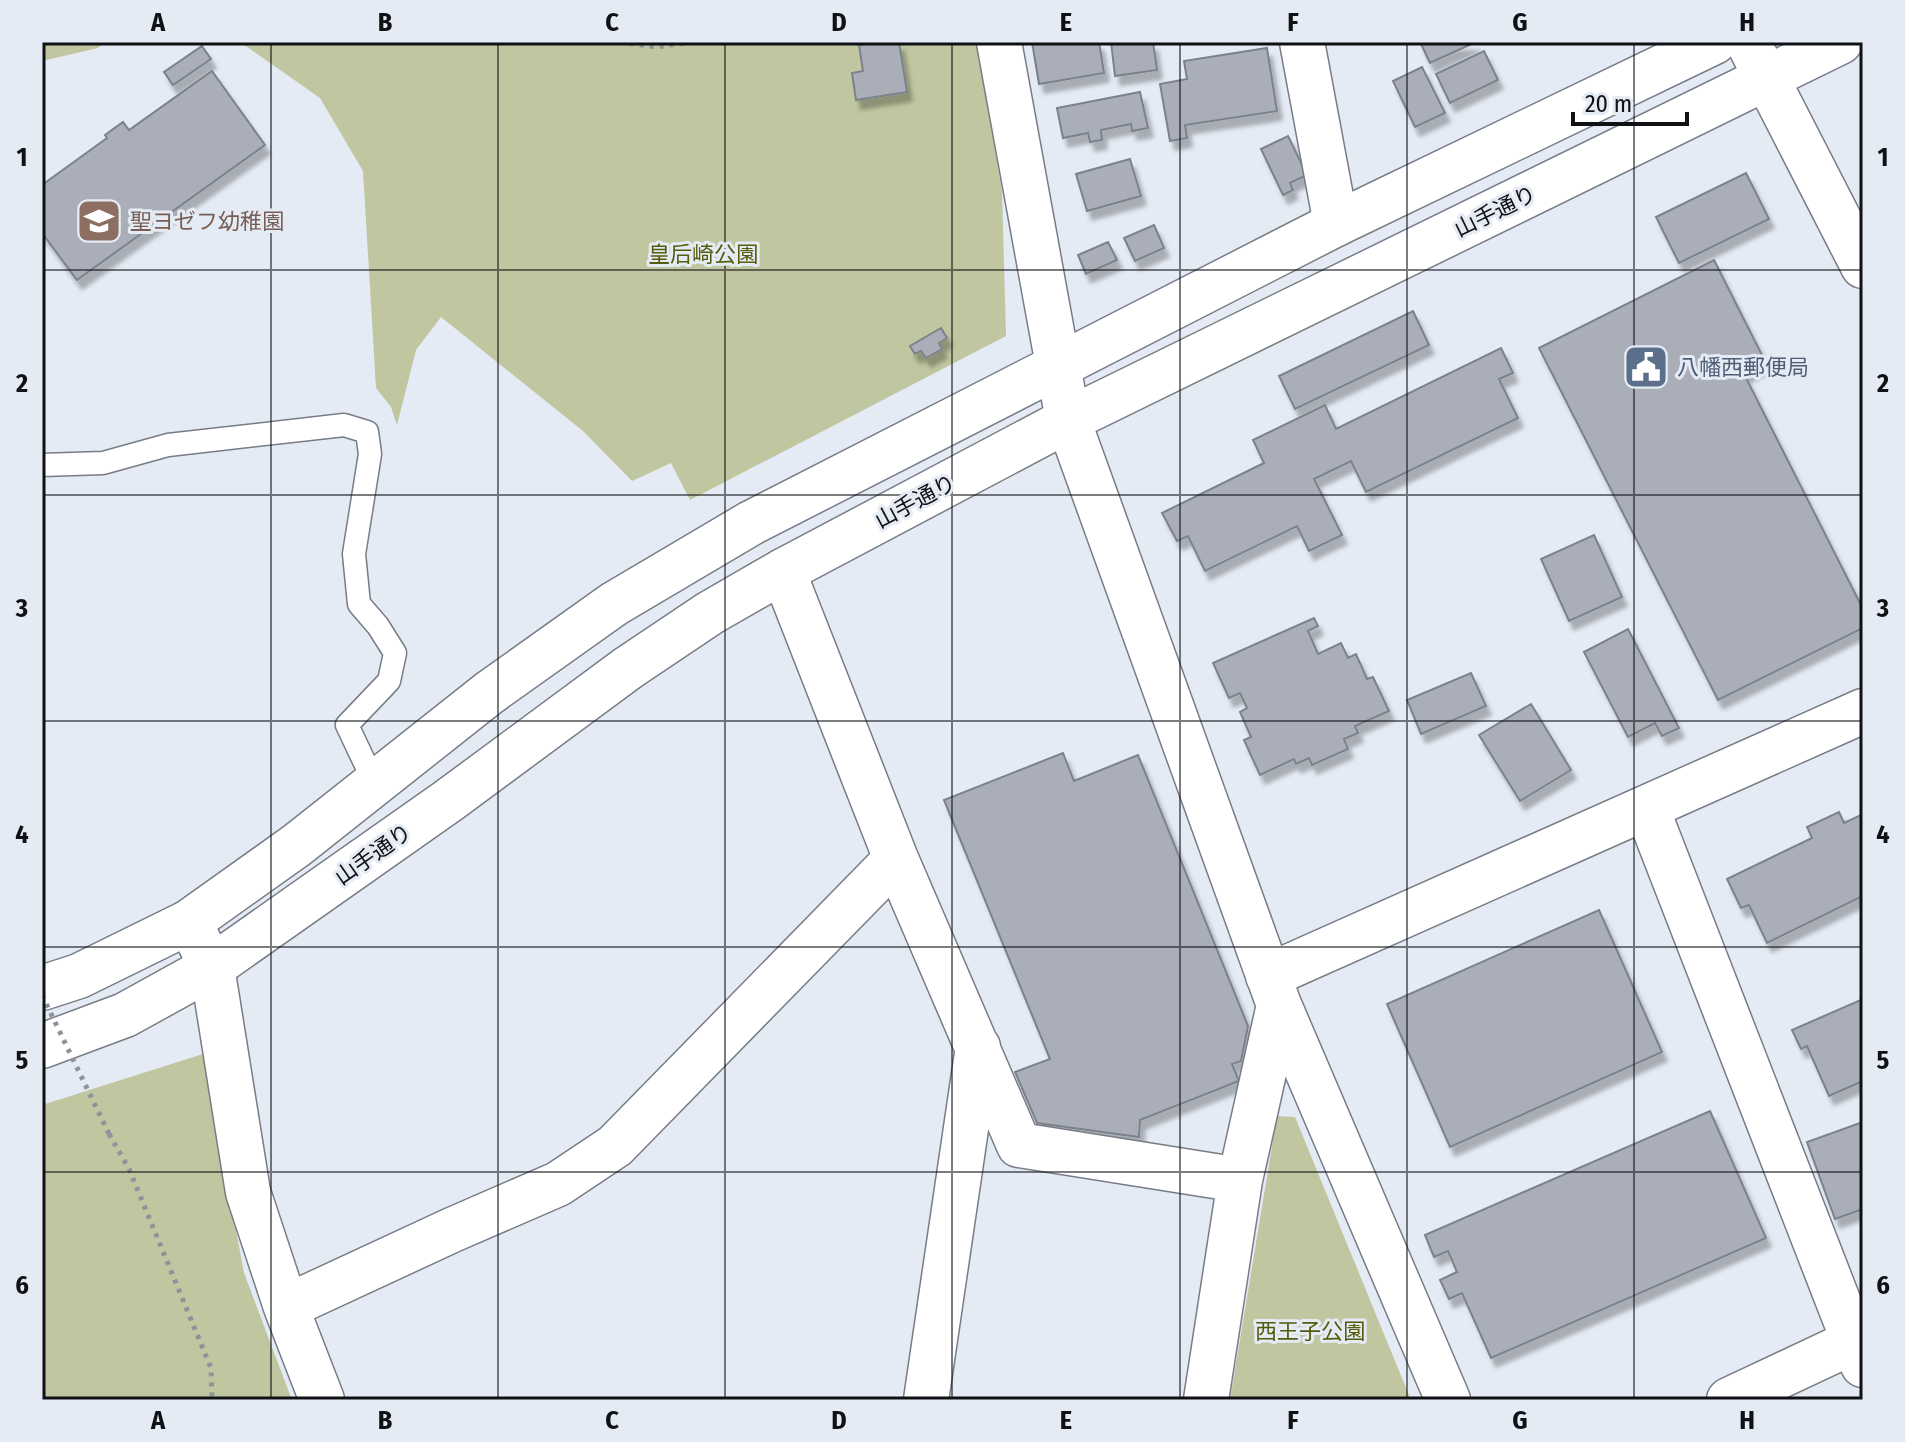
<svg xmlns="http://www.w3.org/2000/svg" width="1905" height="1442" viewBox="0 0 1905 1442" font-family="'Fira Sans Condensed','Noto Sans JP',sans-serif">
  <style>
    .green { fill: #c0c69f }
    .building { fill: #a9aeb8; stroke: #7c828b; stroke-width: 2; filter: url(#shadow) }
    .lines { fill: none; stroke-linecap: round; stroke-linejoin: round }
    .service-casing { stroke: #777c86; stroke-width: 25 }
    .minor-casing { stroke: #777c86; stroke-width: 47 }
    .tertiary-casing { stroke: #777c86; stroke-width: 47 }
    .path { stroke: #8e939a; stroke-width: 5; stroke-dasharray: 4 6; stroke-linecap: butt }
    .service { stroke: #fff; stroke-width: 22 }
    .minor { stroke: #fff; stroke-width: 44 }
    .tertiary { stroke: #fff; stroke-width: 44 }
    .path-bridge { stroke: #8e939a; stroke-width: 5; stroke-dasharray: 4 6; stroke-linecap: butt }
    .grid { fill: none; stroke: #0f1114; stroke-width: 2; stroke-opacity: 0.55 }
    .labels { text-anchor: middle; stroke-width: 6; stroke-linejoin: round; paint-order: stroke }
    .street-label { font-size: 22px; fill: #0f1114; stroke: #e5ebf5 }
    .education-label { font-size: 22px; fill: #785e54; stroke: #e5ebf5; text-anchor: start }
    .park-label { font-size: 22px; fill: #555c0b; stroke: #e5ebf5 }
    .service-label { font-size: 22px; fill: #4e5e75; stroke: #e5ebf5; text-anchor: start }
    .neatline { fill: none; stroke: #0f1114; stroke-width: 3 }
    .grid-label { font-size: 26px; text-anchor: middle; font-weight: bold; fill: #0f1114 }
  </style>
  <defs>
    <filter id="shadow"><feDropShadow dx="5" dy="9" stdDeviation="2" flood-color="#0004"/></filter>
  </defs>
  <rect width="100%" height="100%" fill="#e5ebf5"/>
  <path class="green" d="M42 42H105L98 48 42 61Z
    M240 42H977L1002 191 1006 336 690 500 671 463 632 481 583 431 441 317 416 350 397 425 391 407 376 388 363 171 320 98Z
    M203 1054 244 1273 292 1400H42V1105Z
    M1277 1116 1295 1117 1411 1400H1230Z"/>
  <path class="building" d="M882 42H899L907 92 856 100 852 73 863 71 859 45Z
    M1032 42H1099L1104 73 1039 84Z
    M1111 42H1153L1157 70 1115 76Z
    M1420 42H1476L1430 63Z
    M202 46 211 59 173 85 164 72Z
    M1267 48 1277 111 1185 125 1187 138 1170 141 1160 84 1187 79 1184 61Z
    M1484 51 1498 80 1450 103 1436 74Z
    M1422 67 1445 113 1415 127 1393 81Z
    M212 71 265 145 77 280 42 233V185L107 138 105 135 123 122 129 130Z
    M1140 92 1148 128 1132 131 1131 124 1101 130 1102 140 1090 142 1088 133 1063 138 1057 108Z
    M1288 136 1307 175 1290 183 1293 190 1283 195 1261 149Z
    M1130 159 1141 196 1087 211 1076 174Z
    M1746 173 1769 219 1679 263 1656 217Z
    M1154 225 1164 248 1135 261 1124 238Z
    M1108 242 1117 260 1086 274 1078 255Z
    M1714 260 1766 363 1744 374 1863 609V628L1718 700 1539 348Z
    M1413 311 1429 345 1295 409 1279 376Z
    M941 328 947 338 939 343 942 349 926 358 921 351 915 354 910 346Z
    M1501 348 1513 373 1499 379 1518 418 1366 492 1351 461 1314 479 1342 535 1309 551 1297 526 1205 571 1188 536 1177 541 1162 513 1264 463 1253 440 1325 405 1336 429Z
    M1594 535 1622 597 1569 621 1541 559Z
    M1314 618 1318 626 1308 631 1318 654 1341 643 1348 658 1356 654 1367 679 1373 677 1389 711 1355 726 1358 733 1344 739 1348 749 1312 765 1309 758 1296 764 1294 759 1260 775 1244 740 1251 737 1240 712 1247 708 1240 693 1229 698 1213 663Z
    M1628 629 1679 728 1662 736 1655 723 1628 737 1584 652Z
    M1471 673 1486 706 1421 734 1407 700Z
    M1531 704 1571 770 1520 801 1479 735Z
    M1063 753 1074 781 1138 755 1248 1026 1241 1061 1232 1064 1239 1081 1140 1120 1139 1137 1037 1123 1015 1072 1050 1059 944 800Z
    M1839 812 1844 823 1863 814V896L1767 943 1749 905 1741 908 1727 879 1812 838 1807 827Z
    M1599 910 1662 1052 1450 1147 1387 1004Z
    M1863 999V1081L1829 1096 1807 1046 1801 1049 1792 1030Z
    M1710 1111 1766 1238 1491 1358 1462 1293 1449 1299 1440 1280 1457 1272 1448 1251 1434 1257 1425 1235Z
    M1863 1122V1209L1835 1219 1807 1142Z"/>
  <g class="lines">
    <g class="service-casing">
      <path id="service" d="M42 465 103 463 168 445 344 425 367 432 370 454 354 554 359 604 378 626 395 653 389 681 347 725 375 784"/>
    </g>
    <g class="minor-casing">
      <path id="minor" d="M999 42 1068 420 1279 1005 1448 1400
        M1302 42 1336 224
        M783 571 896 859 1019 1145 1240 1180
        M1647 809 1863 1365
        M189 922 212 967 248 1192 286 1307 322 1400
        M1268 976 1863 711
        M286 1307 452 1230 558 1184 615 1146 896 859
        M926 1400 978 1047
        M1206 1400 1240 1180 1279 1005
        M1729 1400 1863 1337"/>
    </g>
    <g class="tertiary-casing">
      <path id="tertiary" d="M1748 42 1863 266
        M42 988 79 976 189 922 297 845 489 693 614 604 751 523 1336 224 1714 42
        M42 1046 125 1015 212 967 448 801 628 668 710 613 783 571 1068 420 1840 42"/>
    </g>
    <path class="path" d="M45 42H70
      M620 42 656 47 692 42
      M109 1134 129 1169 211 1368 212 1400"/>
    <use href="#service" class="service"/>
    <use href="#minor" class="minor"/>
    <use href="#tertiary" class="tertiary"/>
    <path class="path-bridge" d="M42 995 109 1134"/>
  </g>
  <path class="grid" d="M271 42V1400M498 42V1400M725 42V1400M952 42V1400M1180 42V1400M1407 42V1400M1634 42V1400M42 270H1863M42 495H1863M42 721H1863M42 947H1863M42 1172H1863"/>
  <defs>
    <g id="school-square" transform="scale(2.3)"><rect x="-9" y="-9" width="18" height="18" rx="4" fill="#8d6e63" stroke="#e5ebf5"/><path d="M0-5L7-2L0 1L-7-2ZM-4 1L0 2.5L4 1V4Q0 6-4 4Z" fill="#fff"/></g>
    <g id="civic-square" transform="scale(2.3)"><rect x="-9" y="-9" width="18" height="18" rx="4" fill="#5c6f8a" stroke="#e5ebf5"/><path d="M-.6-6.5H3V-4.5H.6V-3L4-1V1h2V6H-6V1h2V-1L-.6-3ZM-1.2 2.5V6h2.4V2.5Z" fill="#fff"/></g>
  </defs>
  <g fill-rule="evenodd">
    <use href="#school-square" x="99" y="221"/>
    <use href="#civic-square" x="1646" y="367"/>
  </g>
  <g class="labels">
    <g class="street-label">
      <text transform="translate(1495 211) rotate(-26)" y="8">山手通り</text>
      <text transform="translate(915 501) rotate(-28)" y="8">山手通り</text>
      <text transform="translate(373 854) rotate(-35)" y="8">山手通り</text>
    </g>
    <g class="education-label">
      <text x="130" y="229">聖ヨゼフ幼稚園</text>
    </g>
    <g class="park-label">
      <text x="703" y="262">皇后崎公園</text>
      <text x="1310" y="1339">西王子公園</text>
    </g>
    <g class="service-label">
      <text x="1677" y="375">八幡西郵便局</text>
    </g>
  </g>
  <rect width="1905" height="1442" fill="none" stroke="#e5ebf5" stroke-width="88"/>
  <path d="M1573 112v12h114v-12" fill="none" stroke="#0f1114" stroke-width="4"/>
  <text x="1585" y="112" font-size="24" fill="#0f1114" stroke="#e5ebf5" stroke-width="6" paint-order="stroke">20 m</text>
  <rect x="44" y="44" width="1817" height="1354" class="neatline"/>
  <g class="grid-label">
    <text x="158" y="31">A</text>
    <text x="385" y="31">B</text>
    <text x="612" y="31">C</text>
    <text x="839" y="31">D</text>
    <text x="1066" y="31">E</text>
    <text x="1293" y="31">F</text>
    <text x="1520" y="31">G</text>
    <text x="1747" y="31">H</text>
    <text x="22" y="166">1</text>
    <text x="1883" y="166">1</text>
    <text x="22" y="392">2</text>
    <text x="1883" y="392">2</text>
    <text x="22" y="617">3</text>
    <text x="1883" y="617">3</text>
    <text x="22" y="843">4</text>
    <text x="1883" y="843">4</text>
    <text x="22" y="1069">5</text>
    <text x="1883" y="1069">5</text>
    <text x="22" y="1294">6</text>
    <text x="1883" y="1294">6</text>
    <text x="158" y="1429">A</text>
    <text x="385" y="1429">B</text>
    <text x="612" y="1429">C</text>
    <text x="839" y="1429">D</text>
    <text x="1066" y="1429">E</text>
    <text x="1293" y="1429">F</text>
    <text x="1520" y="1429">G</text>
    <text x="1747" y="1429">H</text>
  </g>
</svg>
